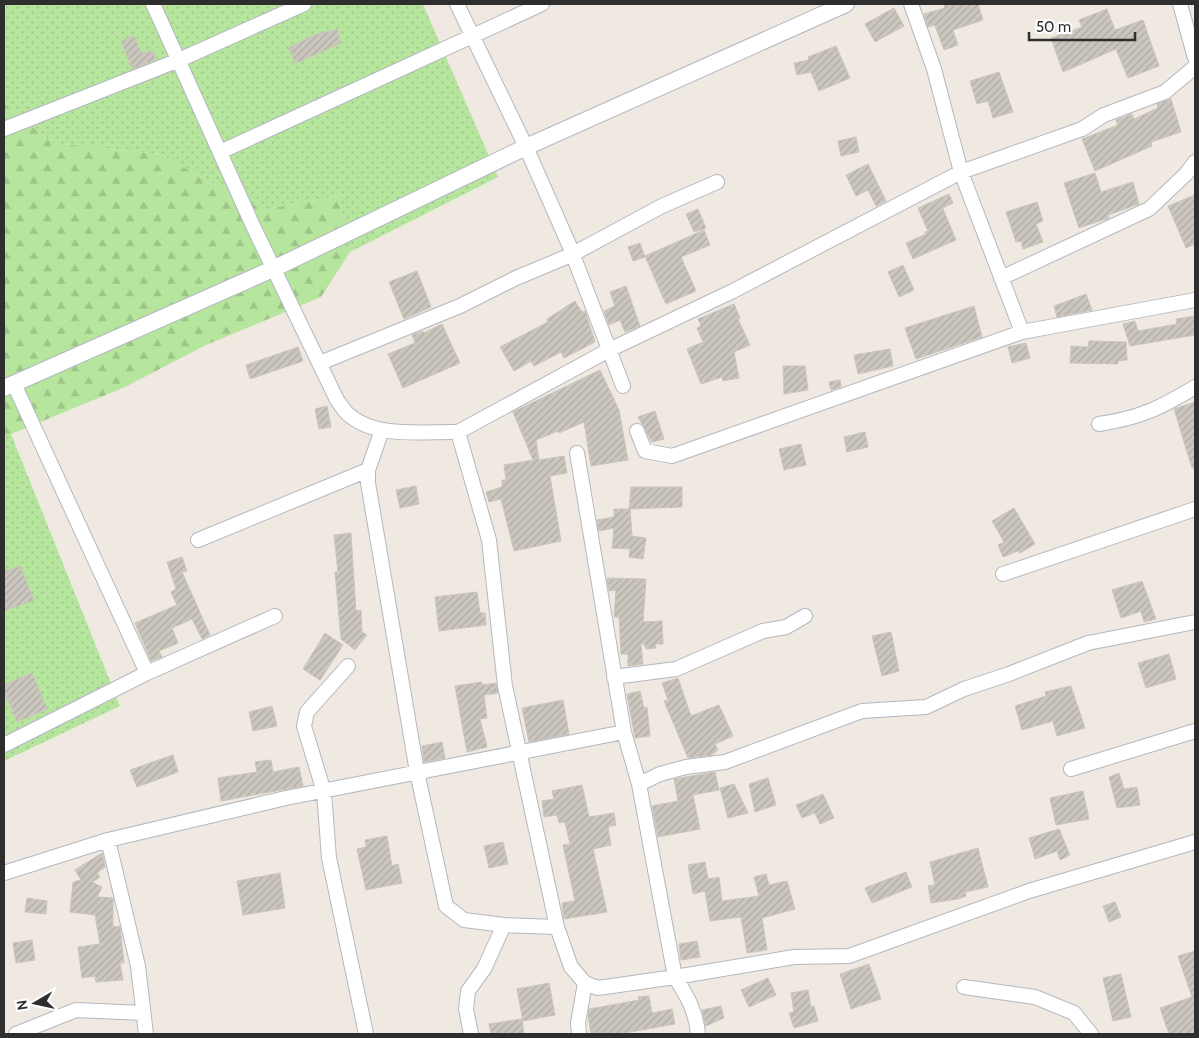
<svg xmlns="http://www.w3.org/2000/svg" width="1199" height="1038" viewBox="0 0 1199 1038" font-family="Cabin,sans-serif">
  <style>
    .grass { fill: url(#grass-dots) }
    .forest { fill: url(#forest-firs) }
    .building { fill: url(#building-hatch); stroke: #cbc5ba }
    .lines { fill: none; stroke-linecap: round; stroke-linejoin: round }
    .minor-casing { stroke: #b4b7c1; stroke-width: 16 }
    .tertiary-casing { stroke: #b4b7c1; stroke-width: 18 }
    .minor { stroke: #fff; stroke-width: 14 }
    .tertiary { stroke: #fff; stroke-width: 16 }
  </style>
  <defs>
    <pattern id="grass-dots" width="8" height="8" patternUnits="userSpaceOnUse" patternTransform="scale(1.25)"><rect width="8" height="8" fill="#b6e59e"/><path d="M2 2h.1M6 6h.1" fill="none" stroke="#9dc588" stroke-width="1.8" stroke-linecap="round"/></pattern>
    <pattern id="forest-firs" width="22" height="20" patternUnits="userSpaceOnUse" patternTransform="scale(1.25)"><rect width="22" height="20" fill="#b6e59e"/><path d="M5 1l3.5 6h-7zM16 11l3.5 6h-7z" fill="#9dc588"/></pattern>
    <pattern id="building-hatch" width="6" height="6" patternUnits="userSpaceOnUse" patternTransform="scale(1.25)"><rect width="6" height="6" fill="#cbc7bf"/><path d="M-1 1l2-2M0 6l6-6M5 7l2-2" fill="none" stroke="#afaba4"/></pattern>
  </defs>
  <rect width="100%" height="100%" fill="#efe9e1"/>
  <path class="grass" d="M4 4H423L498 177 350 252 338 196 263 210 159 154 53 143 4 104Z
    M11 434 120 706 4 761V437Z"/>
  <path class="forest" d="M4 104 53 143 159 154 263 210 338 196 350 252 321 297 206 345 125 387 4 437Z"/>
  <path class="building" d="M944 4H978L983 20 953 30 958 45 944 50 935 25 928 27 924 14 945 8Z
    M894 8 904 26 875 42 865 24Z
    M1107 9 1115 30 1143 20 1159 66 1128 78 1116 49 1063 72 1051 38 1082 27 1079 20Z
    M337 29 341 43 296 63 288 48 312 36Z
    M134 36 141 53 154 51 155 60 132 69 121 41Z
    M836 46 850 78 819 91 811 72 797 75 794 63 809 60 808 57Z
    M999 72 1013 112 993 118 988 101 977 104 970 81Z
    M1171 99 1181 132 1151 142 1152 146 1095 171 1082 139 1118 125 1116 120 1132 114 1134 119 1158 108 1157 104Z
    M856 137 859 152 841 156 838 141Z
    M868 164 886 201 876 206 868 190 856 196 846 175Z
    M1095 173 1101 192 1133 182 1139 204 1108 215 1109 218 1079 228 1064 183Z
    M949 194 953 203 943 208 941 204 956 240 913 259 906 243 926 234 925 232 928 231 918 208Z
    M1195 195V244L1186 248 1168 206Z
    M1037 202 1043 221 1036 224 1043 242 1023 249 1021 241 1016 242 1006 212Z
    M698 209 706 228 694 232 686 214Z
    M704 230 710 245 681 257 696 291 666 304 645 256Z
    M640 243 645 257 633 261 628 247Z
    M903 265 914 290 899 297 888 272Z
    M417 271 431 307 404 319 389 282Z
    M626 286 640 326 625 332 620 320 609 325 604 311 615 306 610 292Z
    M1086 294 1092 310 1057 317 1054 306Z
    M575 301 582 312 585 311 595 342 564 358 561 352 534 366 531 361 514 371 500 347 548 322 547 319Z
    M734 304 740 318 738 319 750 345 734 352 739 378 723 381 722 377 701 384 687 349 703 342 697 328 701 326 698 319Z
    M974 306 982 337 916 359 905 328Z
    M1195 316V335L1130 346 1123 324 1135 321 1138 331 1177 324 1176 319Z
    M442 324 460 363 403 388 388 354 415 343 412 335 423 331 424 333Z
    M1089 341 1126 342 1127 360 1118 361V364L1070 363 1071 346 1088 347Z
    M1026 343 1030 358 1012 363 1008 347Z
    M298 347 303 361 250 379 246 365Z
    M890 349 893 366 858 374 854 355Z
    M783 366H805L808 390 784 394Z
    M600 370 619 410 628 460 591 466 584 422 559 433 558 431 536 440 539 460 564 456 567 473 550 476 561 541 514 551 501 499 489 502 486 492 502 487V480H506L504 465 533 460 513 412Z
    M840 380 841 387 831 390 829 382Z
    M1195 402V468H1192L1174 409Z
    M327 406 331 427 319 429 315 409Z
    M655 411 664 439 652 442 638 417Z
    M865 432 868 447 847 452 844 437Z
    M801 444 806 465 784 470 779 449Z
    M416 486 419 504 400 508 396 490Z
    M631 487H682V507L630 509 632 536 646 538 643 559 629 557 630 549 612 548 614 528 599 531 597 520 614 517V509H629Z
    M1014 508 1035 544 1020 553 1018 551 1003 557 998 545 1004 542 992 521Z
    M351 533 356 611 361 610 362 632 367 635 355 650 341 639 335 572H338L334 535Z
    M182 557 187 571 182 572 210 635 202 639 192 619 172 628 178 643 159 651 162 657 151 661 135 623 177 605 171 592 176 589 167 562Z
    M20 566 34 600 4 611V572Z
    M607 578 646 579 643 622 662 621 663 644H655L656 648 646 649 644 644H641L643 664 628 666V654H621L619 617H614L616 590 609 591Z
    M1142 581 1156 619 1144 622 1141 611 1121 618 1112 590Z
    M477 592 480 613H485L486 625 439 631 435 597Z
    M891 632 899 671 882 676 872 636Z
    M325 633 343 645 320 680 303 669Z
    M1169 654 1176 679 1146 688 1138 663Z
    M32 673 47 709 17 722 4 691V685Z
    M678 678 691 716 719 705 733 736 715 744 718 750 712 755 688 758 664 701 668 700 662 683Z
    M482 682V685L496 683 498 693 484 695 487 718 480 719 487 747 467 752 455 686Z
    M1071 686 1085 728 1057 736 1053 721 1022 730 1015 706 1046 696 1045 692Z
    M640 691 644 708 647 707 650 736 635 738 627 694Z
    M563 700 569 734 529 742 522 708Z
    M272 706 277 726 253 731 249 712Z
    M442 742 445 758 424 762 422 746Z
    M173 755 178 772 137 787 130 770Z
    M271 760 273 772 299 767 303 786 221 801 218 778 257 772 255 762Z
    M715 772 719 790 693 795 700 829 658 837 652 806 678 801 674 779Z
    M1119 773 1124 789 1137 787 1140 805 1117 808 1109 777Z
    M768 778 776 805 755 812 749 784Z
    M734 784 748 813 728 818 720 788Z
    M582 785 589 817 614 813 616 825 608 827 611 845 593 849 607 912 564 919 562 903 575 901 563 845 570 844 565 822 559 823 557 815 544 817 542 801 554 799 552 791Z
    M1083 791 1089 819 1056 825 1050 798Z
    M823 794 834 818 820 824 815 813 802 818 796 805Z
    M1059 829 1070 855 1060 860 1057 851 1035 859 1029 838Z
    M387 836 392 866 398 864 402 883 366 890 357 849 366 847 365 840Z
    M503 842 508 864 489 868 484 846Z
    M978 848 988 887 965 892 966 896 958 899 931 903 928 886 935 885 930 862Z
    M102 853 105 867 97 873 100 877 92 882 102 887 97 897 113 898V927L120 926 124 963H120L123 980 96 982 95 976 82 978 78 947 100 944 95 915 70 912 73 882 81 880 75 870Z
    M705 862 708 879 719 877 722 901 759 896 754 877 766 874 769 885 787 881 795 909 762 918 767 950 747 953 741 917 710 921 705 891 693 894 688 865Z
    M906 872 912 887 872 903 865 888Z
    M280 873 285 908 243 915 237 881Z
    M27 898 47 901 46 914 25 912Z
    M1115 902 1121 917 1109 922 1103 906Z
    M32 940 35 960 16 963 13 943Z
    M697 941 700 957 681 960 679 944Z
    M1195 951V1034H1169L1160 1008 1192 997 1178 956Z
    M869 964 881 999 851 1009 840 974Z
    M1121 974 1131 1017 1113 1021 1103 978Z
    M768 978 776 995 749 1007 741 990Z
    M549 983 555 1015 523 1021 517 989Z
    M808 990 811 1007 814 1006 818 1021 794 1028 789 1013 794 1012 791 993Z
    M649 996 652 1013 672 1009 675 1024 619 1034H591L588 1016 589 1009 639 1000 638 997Z
    M721 1006 724 1018 706 1026 702 1010Z
    M522 1019 524 1034H491L489 1024Z"/>
  <g class="lines">
    <g class="minor-casing">
      <path id="minor" d="M153 4 253 226 337 400C341 405 344 411 349 415 377 439 424 431 458 432L489 540 505 686 557 927 571 967 585 983 598 988 675 977C687 996 696 1011 698 1034
        M457 4 526 147 570 247 623 386
        M911 4 934 69 961 172 1022 332
        M1180 4 1195 58
        M4 129 179 60 304 4
        M220 152 542 4
        M1001 278 1149 209 1186 174 1195 162
        M320 363 460 306 516 278 571 255 662 206 717 182
        M14 384 147 673
        M1099 424C1140 418 1160 408 1195 387
        M382 430 368 470V483L417 772 446 906 464 920 504 925 557 927
        M637 431 645 451 672 456 1022 332 1195 300
        M458 432 609 350 733 291 961 172 1082 129 1104 115 1165 92 1195 67
        M577 453 624 732 639 784
        M198 540 368 470
        M1003 574 1195 509
        M1195 622 1088 643 1009 674 964 689 926 707 862 711 725 762 686 767 660 774 639 784 675 977 794 957 849 956 1029 891 1195 842
        M348 666 307 712 304 726 324 792 329 858 366 1034
        M614 677 676 669 763 631 786 627 805 616
        M4 745 147 673 275 616
        M1071 769 1195 731
        M108 840 138 966 146 1034
        M4 873 108 840 286 798 624 732
        M964 987 1035 997 1074 1013 1091 1034
        M16 1034 76 1010 143 1013
        M471 1034 466 1009 468 991 484 969 504 925
        M579 1034 578 1023 585 983"/>
    </g>
    <g class="tertiary-casing">
      <path id="tertiary" d="M4 388 275 268 526 147 846 4"/>
    </g>
    <use href="#minor" class="minor"/>
    <use href="#tertiary" class="tertiary"/>
  </g>
  <rect width="1199" height="1038" fill="none" stroke="#2e2e2e" stroke-width="10"/>
  <g transform="translate(35 1003) rotate(261)" stroke="#ffffff" stroke-width="4" paint-order="stroke">
  <path d="M0-4L9 19L0 12L-9 19Z" fill="#2e2e2e"/>
  <text y="-8" font-size="14" font-weight="bold" text-anchor="middle" fill="#2e2e2e">N</text>
  </g>
  <path d="M1029 32v8h106v-8" fill="none" stroke="#2e2e2e" stroke-width="2.5"/>
  <text x="1036" y="32" font-size="15" fill="#2e2e2e" stroke="#ffffff" stroke-width="4" paint-order="stroke">50 m</text>
</svg>
